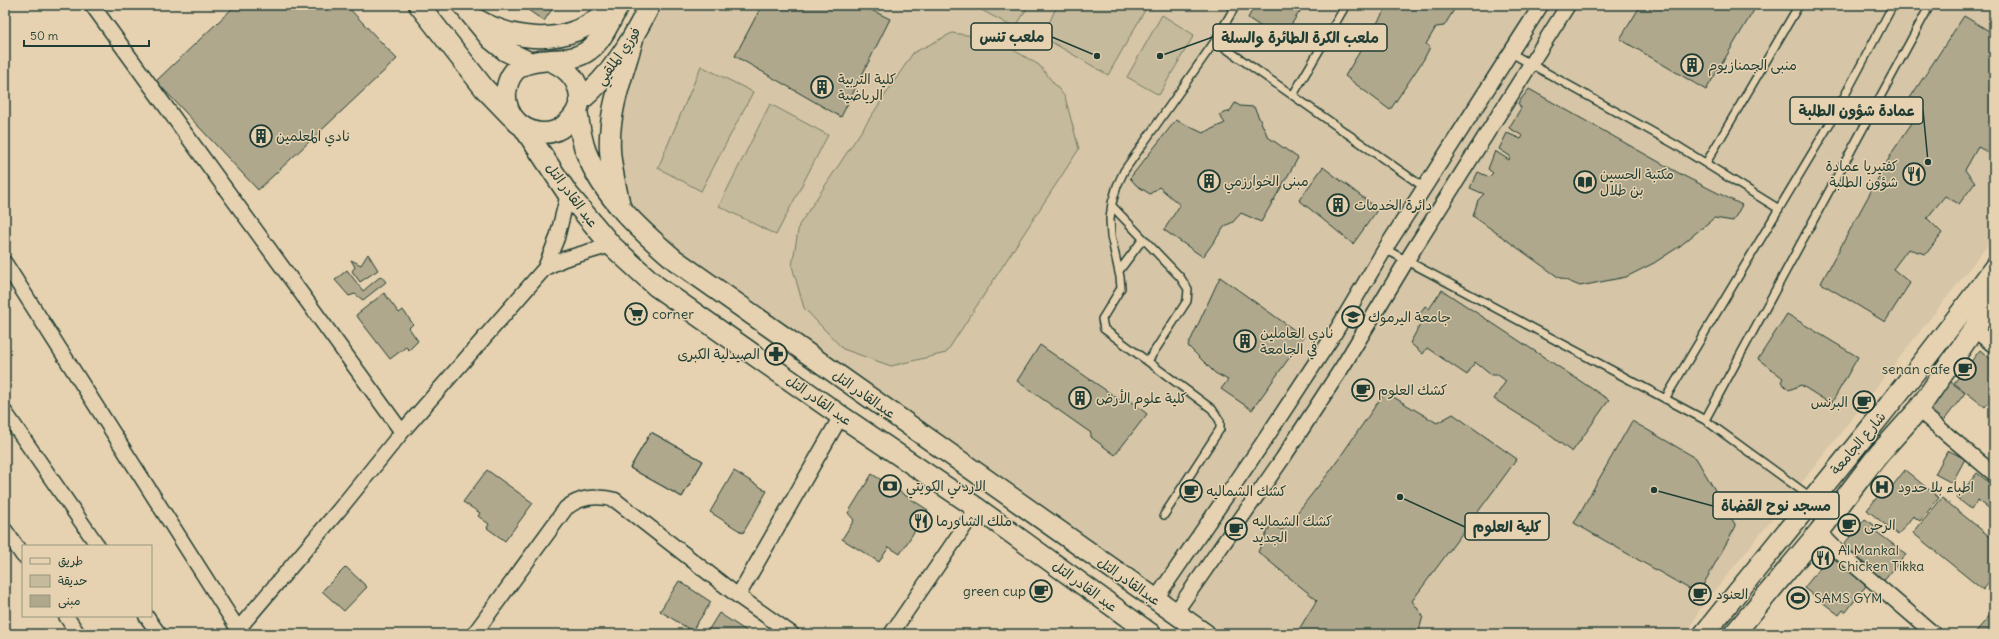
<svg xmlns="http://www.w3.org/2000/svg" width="1999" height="639" viewBox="0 0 1999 639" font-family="Delius,'Playpen Sans Arabic',sans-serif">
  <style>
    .built { fill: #d6c5a6 }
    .green { fill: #c5ba9b; stroke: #727c68 }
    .building { fill: #afa88d; stroke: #1f3d34 }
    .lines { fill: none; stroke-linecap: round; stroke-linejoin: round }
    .lane-casing { stroke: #1f3d34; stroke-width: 10 }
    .street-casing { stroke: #1f3d34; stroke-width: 17 }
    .secondary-casing { stroke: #1f3d34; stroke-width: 23 }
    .lane { stroke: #e6d2b0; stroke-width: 7 }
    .street { stroke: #e6d2b0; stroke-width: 14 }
    .secondary { stroke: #e6d2b0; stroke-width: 20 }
    .labels { text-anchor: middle; stroke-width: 3; stroke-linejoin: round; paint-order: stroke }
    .street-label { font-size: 14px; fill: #1f3d34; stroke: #e6d2b0 }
    .poi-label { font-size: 14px; fill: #1f3d34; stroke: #e6d2b0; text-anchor: start }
    .leader { fill: none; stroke: #1f3d34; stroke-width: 1.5 }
    .callout-dot { fill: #1f3d34; stroke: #e6d2b0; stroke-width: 1.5 }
    .callout { fill: #e6d2b0; stroke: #1f3d34; stroke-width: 1.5 }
    .callout-label { font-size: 15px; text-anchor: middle; font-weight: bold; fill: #1f3d34 }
  </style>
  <rect width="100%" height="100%" fill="#e6d2b0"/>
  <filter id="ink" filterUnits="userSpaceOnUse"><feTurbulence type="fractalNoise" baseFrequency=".025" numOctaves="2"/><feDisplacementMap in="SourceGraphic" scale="8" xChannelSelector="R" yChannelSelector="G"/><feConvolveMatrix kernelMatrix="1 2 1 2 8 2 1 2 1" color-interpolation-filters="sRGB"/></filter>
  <g filter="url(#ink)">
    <path class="built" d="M663 5H1994V237L1803 481 1700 609 1687 634H1227L641 224 612 154 640 51Z"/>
    <path class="green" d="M978 5H1029L1015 28 976 7Z
      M1057 5H1148L1108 75 1043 37Z
      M1162 15 1194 35 1159 95 1127 77Z
      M952 33 995 39 1039 65 1065 97 1079 149 946 353 891 366 843 349 804 308 792 266 799 225 913 53Z
      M701 66 753 92 701 191 658 168Z
      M770 104 828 135 776 235 719 206Z"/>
    <path class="building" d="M236 5H346L397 59 258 190 156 81Z
      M521 5H555L544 21Z
      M762 5H861L890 19 841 117 735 56Z
      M1255 5H1304L1281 40 1248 18Z
      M1388 5H1457L1444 26 1436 27 1426 44 1430 47 1424 59 1390 110 1345 76Z
      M1641 5H1757L1706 90 1620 39Z
      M1964 16 1994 34V155L1978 147 1965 170 1975 183 1959 204 1945 196 1927 218 1942 233 1926 254 1908 249 1893 269 1910 283 1885 322 1821 283 1893 151 1918 114 1908 101Z
      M1529 89 1684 176 1742 205 1733 221 1714 218 1680 246 1654 263 1626 277 1580 286 1558 277 1473 216 1478 200 1484 194 1470 188 1478 172 1489 177 1493 173 1488 169 1495 151 1509 160 1510 156 1499 149 1507 133 1521 139 1523 136 1509 128 1521 108 1518 103Z
      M1235 103 1240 106 1254 107 1268 137 1298 158 1261 222 1241 213 1233 222 1225 226 1203 257 1164 230 1180 205 1159 187 1150 194 1136 185 1130 178 1176 120 1203 133 1225 123 1219 115 1230 111Z
      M1323 167 1378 209 1353 244 1299 200Z
      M368 254 378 270 360 282 352 271 355 267 351 260 361 265Z
      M347 270 363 291 381 276 386 282 363 300 355 294 349 296 335 280Z
      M1220 277 1304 337 1252 410 1221 389 1228 380 1215 373 1188 346Z
      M1442 290 1609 400 1572 452 1539 427 1494 399 1506 381 1498 375H1491L1475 362 1467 375 1427 348 1423 354 1410 343 1421 323 1415 320 1425 306 1429 309Z
      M384 293 399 313 403 310 413 324 409 328 418 341 409 350 406 347 390 359 356 315Z
      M1787 314 1858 357 1831 404 1801 385 1789 390 1781 382 1783 378 1758 359Z
      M1040 345 1120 400 1125 396 1147 414 1115 455 1091 437V433L1017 381Z
      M1980 350 1994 362V395L1985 407 1954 383Z
      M1947 379 1965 393 1942 423 1925 411Z
      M1385 392 1437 423 1453 414 1517 459 1412 601 1423 616 1418 634H1296L1317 600 1258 552 1271 524 1282 530 1289 523 1331 470Z
      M1632 421 1696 458 1736 526 1698 594 1574 523Z
      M651 432 703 461 682 497 630 468Z
      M651 432 703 461 682 497 630 468Z
      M1948 450 1965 459 1952 483 1935 474Z
      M487 470 533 503 505 541 487 528 489 524 478 516 480 513 463 502Z
      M1905 470 1939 498 1920 521 1913 516 1898 535 1867 510 1879 495 1883 498Z
      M734 471 767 491 743 533 710 512Z
      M1977 473 1994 486V512L1978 500 1971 509 1957 498Z
      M872 474 928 510 900 554 889 547 879 562 842 539 854 520 848 513Z
      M1942 498 1994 540V576L1983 590 1913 533Z
      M1865 519 1874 525V530L1906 554 1883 582 1839 550Z
      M1832 553 1869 582 1846 612 1843 610 1839 615 1804 588Z
      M346 567 367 587 344 611 322 591Z
      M679 581 711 602 692 631 660 611Z
      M719 613 751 634H706Z
      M1991 614 1994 617V634H1974Z"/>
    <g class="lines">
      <g class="lane-casing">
        <path id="lane" d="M1215 41 1425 188
          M1511 53 1676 145 1779 209
          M1293 95 1346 5
          M1706 163 1799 5
          M1112 206 1180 277 1188 289 1187 301 1148 361
          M1385 249 1705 420 1812 498
          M1119 271 1143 239
          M1665 399 1829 125 1893 5
          M1705 420 1930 5
          M1164 515 1220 429V421L1212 409 1104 329 1102 319 1121 288 1120 277 1111 236 1110 219 1112 203 1117 186 1124 171 1215 41 1236 5"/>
      </g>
      <g class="street-casing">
        <path id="street" d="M92 5 402 432
          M5 263 238 629
          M545 268 564 259 611 245
          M1974 329 1994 346
          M1918 410 1994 474
          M5 412 98 546
          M5 530 23 556
          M1819 532 1840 553 1934 634
          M738 596 841 416
          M1155 600 1262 444 1333 336 1385 249 1541 5
          M1175 613 1283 458 1343 366 1407 260 1568 5
          M66 616 78 634
          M146 616 159 634
          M234 634 339 510 402 432 545 268 557 238 568 194
          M474 634 566 508C580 497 598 495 615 500L738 596 792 634
          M891 634 977 508"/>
      </g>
      <g class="secondary-casing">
        <path id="secondary" d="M419 5 484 88 511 116
          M463 5 491 39 506 51 529 62
          M474 18C505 36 543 44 578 30 591 25 602 15 613 5
          M551 61C579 73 592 103 565 125 551 137 532 135 518 123 510 116 505 104 506 93 511 44 563 71 589 50 603 40 610 20 619 5
          M579 102C613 73 630 44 650 5
          M577 110C579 124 581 139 586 152 603 197 640 230 675 260L1205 634
          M524 128 568 194 611 245 656 286 841 416 977 508 1151 634
          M619 201C615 184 611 167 610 150 608 111 623 75 633 39
          M1704 634C1801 512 1902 394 1994 268
          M1734 634 1819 532 1877 456 1918 410 1994 300"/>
      </g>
      <use href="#lane" class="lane"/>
      <use href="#street" class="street"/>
      <use href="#secondary" class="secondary"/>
    </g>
  </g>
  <defs>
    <g id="building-ring" transform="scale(1.15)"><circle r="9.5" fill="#e6d2b0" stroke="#1f3d34" stroke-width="1.5"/><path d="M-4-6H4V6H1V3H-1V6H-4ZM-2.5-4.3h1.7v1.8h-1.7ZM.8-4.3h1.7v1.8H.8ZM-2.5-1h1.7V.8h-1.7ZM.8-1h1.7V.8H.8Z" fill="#1f3d34"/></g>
    <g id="restaurant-ring" transform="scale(1.15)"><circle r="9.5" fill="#e6d2b0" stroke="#1f3d34" stroke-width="1.5"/><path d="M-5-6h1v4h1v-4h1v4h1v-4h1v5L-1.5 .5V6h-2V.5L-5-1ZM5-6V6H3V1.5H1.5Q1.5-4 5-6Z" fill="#1f3d34"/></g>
    <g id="library-ring" transform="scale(1.15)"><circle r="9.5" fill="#e6d2b0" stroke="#1f3d34" stroke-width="1.5"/><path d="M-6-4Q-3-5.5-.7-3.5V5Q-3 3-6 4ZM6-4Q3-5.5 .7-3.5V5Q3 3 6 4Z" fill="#1f3d34"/></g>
    <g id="supermarket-ring" transform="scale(1.15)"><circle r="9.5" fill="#e6d2b0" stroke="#1f3d34" stroke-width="1.5"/><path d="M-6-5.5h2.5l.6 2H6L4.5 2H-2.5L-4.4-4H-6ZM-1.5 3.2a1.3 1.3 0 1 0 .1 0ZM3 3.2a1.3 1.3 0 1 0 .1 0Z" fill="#1f3d34"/></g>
    <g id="university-ring" transform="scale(1.15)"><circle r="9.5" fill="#e6d2b0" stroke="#1f3d34" stroke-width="1.5"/><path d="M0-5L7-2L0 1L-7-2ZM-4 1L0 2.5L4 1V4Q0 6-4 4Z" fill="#1f3d34"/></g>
    <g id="pharmacy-ring" transform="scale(1.15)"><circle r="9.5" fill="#e6d2b0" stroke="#1f3d34" stroke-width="1.5"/><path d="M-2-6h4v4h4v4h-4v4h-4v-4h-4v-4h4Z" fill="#1f3d34"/></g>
    <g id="cafe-ring" transform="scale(1.15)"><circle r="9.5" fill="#e6d2b0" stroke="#1f3d34" stroke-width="1.5"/><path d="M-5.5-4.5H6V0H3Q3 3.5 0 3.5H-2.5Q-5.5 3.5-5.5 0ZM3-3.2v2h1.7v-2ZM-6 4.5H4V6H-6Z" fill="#1f3d34"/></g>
    <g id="bank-ring" transform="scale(1.15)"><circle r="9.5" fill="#e6d2b0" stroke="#1f3d34" stroke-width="1.5"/><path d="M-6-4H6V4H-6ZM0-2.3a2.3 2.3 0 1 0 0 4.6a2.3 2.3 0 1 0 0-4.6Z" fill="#1f3d34"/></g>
    <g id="hospital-ring" transform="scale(1.15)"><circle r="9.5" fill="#e6d2b0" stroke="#1f3d34" stroke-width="1.5"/><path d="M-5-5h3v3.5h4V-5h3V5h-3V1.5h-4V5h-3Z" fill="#1f3d34"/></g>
    <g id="stadium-ring" transform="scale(1.15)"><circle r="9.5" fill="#e6d2b0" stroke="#1f3d34" stroke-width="1.5"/><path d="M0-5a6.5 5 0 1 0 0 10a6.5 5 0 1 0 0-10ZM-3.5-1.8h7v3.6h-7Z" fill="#1f3d34"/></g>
  </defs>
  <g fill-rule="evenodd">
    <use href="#building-ring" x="1692" y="65"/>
    <use href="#building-ring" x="822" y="87"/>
    <use href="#building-ring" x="261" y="136"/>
    <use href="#restaurant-ring" x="1914" y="174"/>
    <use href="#building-ring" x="1209" y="181"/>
    <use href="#library-ring" x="1585" y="182"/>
    <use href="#building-ring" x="1338" y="205"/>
    <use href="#supermarket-ring" x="636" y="314"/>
    <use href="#university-ring" x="1353" y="317"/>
    <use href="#building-ring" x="1245" y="341"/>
    <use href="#pharmacy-ring" x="776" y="354"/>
    <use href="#cafe-ring" x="1965" y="369"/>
    <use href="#cafe-ring" x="1363" y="390"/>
    <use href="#building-ring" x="1080" y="398"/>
    <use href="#cafe-ring" x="1864" y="402"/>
    <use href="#bank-ring" x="890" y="486"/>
    <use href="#hospital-ring" x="1882" y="487"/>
    <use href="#cafe-ring" x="1191" y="491"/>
    <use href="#restaurant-ring" x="921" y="521"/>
    <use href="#cafe-ring" x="1849" y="525"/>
    <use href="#cafe-ring" x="1236" y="529"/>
    <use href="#restaurant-ring" x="1823" y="558"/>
    <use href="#cafe-ring" x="1041" y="591"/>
    <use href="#cafe-ring" x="1700" y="594"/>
    <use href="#stadium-ring" x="1798" y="598"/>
  </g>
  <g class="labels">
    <g class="street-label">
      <text transform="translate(618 56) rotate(-55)" y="5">فوزي الملقيي</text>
      <text transform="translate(572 195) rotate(53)" y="5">عبد القادر التل</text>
      <text transform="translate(864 394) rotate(35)" y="5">عبدالقادر التل</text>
      <text transform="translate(819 400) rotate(35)" y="5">عبد القادر التل</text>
      <text transform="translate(1858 443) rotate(-50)" y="5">شارع الجامعة</text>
      <text transform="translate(1129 581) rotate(35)" y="5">عبدالقادر التل</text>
      <text transform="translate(1085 586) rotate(36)" y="5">عبد القادر التل</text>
    </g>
    <g class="poi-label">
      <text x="1708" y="70">منبى الجمنازيوم</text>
      <text x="838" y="84">كلية التربية<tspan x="838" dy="16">الرياضية</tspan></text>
      <text x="276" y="141">نادي المعلمين</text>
      <text x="1898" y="171" text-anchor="end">كفتيريا عمادة<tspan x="1898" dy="16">شؤون الطلبة</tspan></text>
      <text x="1600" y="179">مكتبة الحسين<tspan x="1600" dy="16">بن طلال</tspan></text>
      <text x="1224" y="186">مبنى الخوارزمي</text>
      <text x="1354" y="210">دائرة الخدمات</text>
      <text x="652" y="319">corner</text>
      <text x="1368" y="322">جامعة اليرموك</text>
      <text x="1260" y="338">نادي العاملين<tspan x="1260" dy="16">في الجامعة</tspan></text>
      <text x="760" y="359" text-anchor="end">الصيدلية الكبرى</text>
      <text x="1950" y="374" text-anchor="end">senan cafe</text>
      <text x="1378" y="395">كشك العلوم</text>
      <text x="1096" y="403">كلية علوم الأرض</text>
      <text x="1848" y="407" text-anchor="end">البرنس</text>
      <text x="906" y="491">الاردني الكويتي</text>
      <text x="1898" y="492">اطباء بلا حدود</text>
      <text x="1206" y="496">كشك الشماليه</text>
      <text x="936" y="526">ملك الشاورما</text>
      <text x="1252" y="526">كشك الشماليه<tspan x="1252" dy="16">الجديد</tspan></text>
      <text x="1864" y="530">الرحى</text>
      <text x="1838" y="555">Al Mankal<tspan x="1838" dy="16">Chicken Tikka</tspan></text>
      <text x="1026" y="596" text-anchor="end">green cup</text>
      <text x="1716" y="599">العنود</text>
      <text x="1814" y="603">SAMS GYM</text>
    </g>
  </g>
  <path class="leader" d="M1097 56L1052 37M1160 56L1213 37M1928 162L1923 110M1654 490L1713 506M1400 497L1465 527"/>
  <g class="callout-dot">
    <circle cx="1097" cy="56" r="4"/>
    <circle cx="1160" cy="56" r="4"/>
    <circle cx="1928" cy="162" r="4"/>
    <circle cx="1654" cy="490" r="4"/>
    <circle cx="1400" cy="497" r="4"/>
  </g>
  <g class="callout">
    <rect x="971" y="23" width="81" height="27" rx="4"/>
    <rect x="1213" y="24" width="174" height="27" rx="4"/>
    <rect x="1790" y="97" width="133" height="27" rx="4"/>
    <rect x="1713" y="492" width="126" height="27" rx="4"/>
    <rect x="1465" y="513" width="84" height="27" rx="4"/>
  </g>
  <g class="callout-label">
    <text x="1012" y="42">ملعب تنس</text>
    <text x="1300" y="43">ملعب الكرة الطائرة والسلة</text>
    <text x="1857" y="116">عمادة شؤون الطلبة</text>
    <text x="1776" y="511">مسجد نوح القضاة</text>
    <text x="1507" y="532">كلية العلوم</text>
  </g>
  <rect width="1999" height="639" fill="none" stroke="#e6d2b0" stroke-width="20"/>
  <rect x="10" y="10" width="1979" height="619" fill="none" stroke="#1f3d34" stroke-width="1.5" filter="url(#ink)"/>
  <rect x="22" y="545" width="130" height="72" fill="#e6d2b0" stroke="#96967e"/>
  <rect x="30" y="558" width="20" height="6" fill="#e6d2b0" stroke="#96967e"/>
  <text x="58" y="565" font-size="12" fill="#1f3d34">طريق</text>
  <rect x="30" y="575" width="20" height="12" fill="#c5ba9b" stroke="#96967e"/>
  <text x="58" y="585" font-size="12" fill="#1f3d34">حديقة</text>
  <rect x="30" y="595" width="20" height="12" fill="#afa88d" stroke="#96967e"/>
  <text x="58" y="605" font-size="12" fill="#1f3d34">مبنى</text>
  <path d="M24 40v6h125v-6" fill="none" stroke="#1f3d34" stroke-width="2"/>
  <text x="30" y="40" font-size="12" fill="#1f3d34" stroke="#e6d2b0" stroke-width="3" paint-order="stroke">50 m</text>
</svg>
